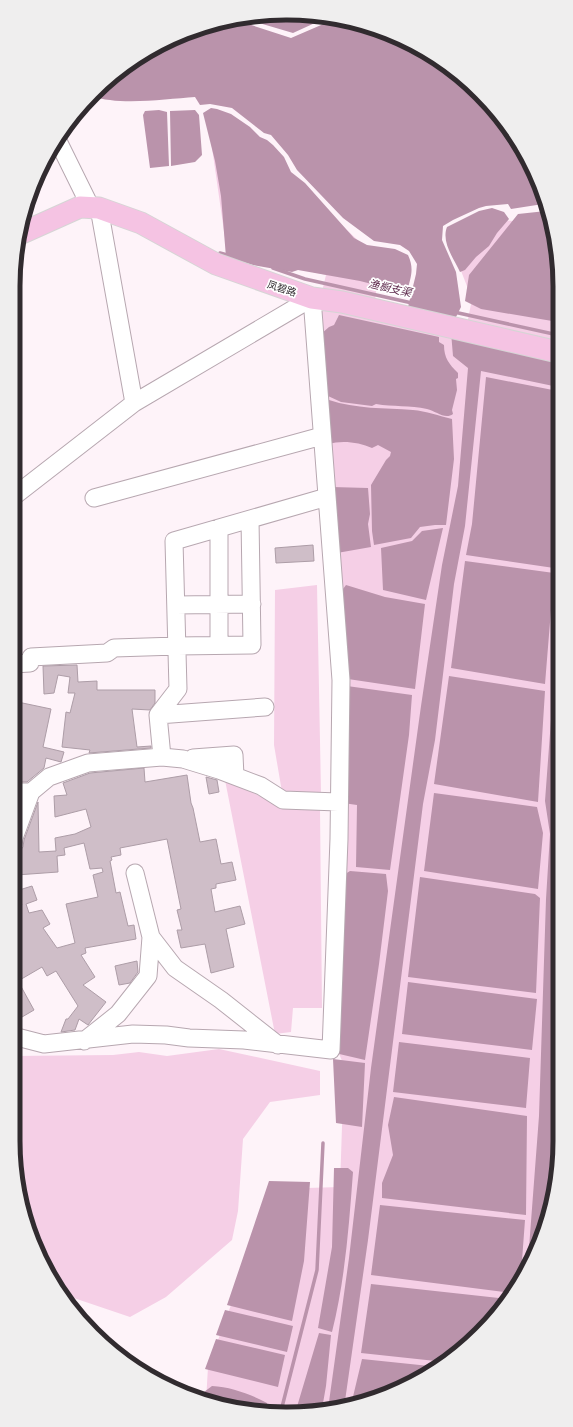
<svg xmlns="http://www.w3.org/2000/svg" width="573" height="1427" viewBox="0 0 573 1427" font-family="Helvetica,'Noto Sans SC',sans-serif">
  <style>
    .green { fill: #f5cfe6 }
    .water { fill: #ba93ab }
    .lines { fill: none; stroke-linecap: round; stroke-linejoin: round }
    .stream { stroke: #ba93ab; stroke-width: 3.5 }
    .building { fill: #cfbec8; stroke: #ad9da7 }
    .minor-casing { stroke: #b7a7b0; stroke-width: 19 }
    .major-casing { stroke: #d6d5d5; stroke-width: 23 }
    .minor { stroke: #fff; stroke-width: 17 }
    .major { stroke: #f5c3e3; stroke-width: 21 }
    .labels { text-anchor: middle; stroke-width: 3.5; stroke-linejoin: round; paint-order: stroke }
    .street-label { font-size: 10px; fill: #312b2f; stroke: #fff }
    .water-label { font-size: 11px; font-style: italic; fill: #612e50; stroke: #fff }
    .rim { fill: none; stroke: #312b2f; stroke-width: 5 }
  </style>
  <rect width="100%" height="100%" fill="#fef3f9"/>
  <path class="green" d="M209 127H237L380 261 373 316 465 334 472 299 449 240 482 218 533 223 558 251 560 1140 546 1228 503 1307 438 1368 391 1393 340 1409 251 1412 206 1401 208 1367 274 1189 340 1187 344 1066 328 1026 341 570 334 471 317 427 318 308 326 275 227 252Z
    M317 585 321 793 282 792 274 745 275 590Z
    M225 780 277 804 320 809 322 1008H293L291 1032 275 1034Z
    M219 1049 320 1071V1095L270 1102 243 1139 238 1211 232 1240 166 1297 130 1317 62 1294 50 1277 28 1229 13 1140V1056L113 1055 139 1052 167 1056Z"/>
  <path class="water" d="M268 14 322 15 328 17 293 33 242 18Z
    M233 19 291 38 335 19 344 23 349 22 377 29 439 59 464 82 467 87 472 88 492 106 532 166 543 204 511 209 508 204 486 206 479 208 453 220 443 226 442 240 456 272 461 307 455 319 408 307 416 274 417 264 409 251 400 245 374 241 343 218 297 170 288 155 271 135 264 133 232 108 210 104 200 105 195 97C166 99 119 106 92 96L120 70 165 41 215 22Z
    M211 108 217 109 231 114 250 127 260 137 267 140 273 145 284 157 291 172 305 183 354 238 367 245 395 249 408 255C415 270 410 278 407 293L360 281 298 270 292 272 253 265 226 257 221 196 215 161 203 113Z
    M159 110 167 112 169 166 150 168 143 115 145 111Z
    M195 110 199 115 202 155 195 162 171 166 170 111Z
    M492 208 504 212 509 219 497 233 489 246 476 257 465 270 460 272C454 259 441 242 447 227L479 211Z
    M546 211 558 251V322L481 309 465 301 469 275 518 214Z
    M339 315 439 337V342L444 345C444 358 449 364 458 373V378L456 379 457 390 452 410 453 414C445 420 436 411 427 409 410 405 393 407 376 404L372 406 341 402 328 396 321 334 329 327 334 325Z
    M451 332 558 357V387L481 371 465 526 454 584 435 740 423 804 368 1240 344 1408 328 1409 349 1258 371 1068 421 706 442 565 458 486 468 368 453 356Z
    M486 377 558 391V533L554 568 466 555 472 524Z
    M329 400C356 409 384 408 413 410 426 411 439 416 452 419L454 459 446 525H435L420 527 411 538 374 545 372 531 371 485 386 460 390 456 391 452 378 445 372 448C359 442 342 440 328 444L326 402Z
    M332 487 368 488 370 514 368 524 371 547 337 553Z
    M443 528 426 600 383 590 381 548 412 541 422 531Z
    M465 561 554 573 545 684 451 668Z
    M346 585 385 597 425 604 415 689 348 679 340 593Z
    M559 612 560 1014 557 1102 553 1186 546 1228 528 1261 539 1116 546 899 550 834 545 801Z
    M449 676 545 691 538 802 434 784Z
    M347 686 412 695 409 735 390 870 356 867 357 805 343 803Z
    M434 793 537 807 543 833 538 889 424 871Z
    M350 871 386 874 388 891 379 964 365 1060 335 1053 342 876Z
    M420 877 535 894 540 898 536 993 408 977Z
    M408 982 537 999 532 1050 402 1034Z
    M399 1042 530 1058 526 1108 393 1092Z
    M333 1059 365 1063 362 1127 336 1123Z
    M394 1097 527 1116 526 1215 382 1198V1183L393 1155 388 1125Z
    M334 1168H348L353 1172C349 1226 345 1280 332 1332L318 1328 332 1247Z
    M269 1181 310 1182 304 1261 292 1321 227 1305Z
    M380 1205 525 1220 521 1274 511 1293 371 1275Z
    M371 1284 508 1299 503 1307 445 1362 361 1353Z
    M225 1310 293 1326 287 1352 216 1335Z
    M319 1333 331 1335 326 1386 322 1409 296 1410Z
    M216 1339 285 1355 278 1387 205 1369Z
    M362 1359 439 1367 391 1393 351 1405Z
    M212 1386C231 1387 250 1394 267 1403L268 1411 251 1412 203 1401 204 1392Z"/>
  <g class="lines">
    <path class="stream" d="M220 253 231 256
      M273 268 305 279 412 303
      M454 312 558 335
      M281 1411 317 1270 323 1143"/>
  </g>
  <path class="building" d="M313 545 314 561 276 563 275 548Z
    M77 665 78 682 97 681V690H155V703L150 710 132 709 137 747 151 746V748L89 753 90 750 62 747 66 712 70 713 75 693H68L70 677 58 675 54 693 44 694 43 666Z
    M13 701 51 709 43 747 64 752 61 762 46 758 44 768 27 782H13V775L15 772 21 750 15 749 18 729 13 728Z
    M144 768 145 782 187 775 191 803 193 808 200 842 216 839 221 864 232 862 236 880 216 884V888L211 889 215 912 240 906 245 924 226 929 234 967 211 973 205 944 181 948 177 930H182L177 910 181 909 167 839 120 848 121 855 111 857 112 860 110 861 116 893 120 892 128 926 134 925 136 939 85 948 86 953 81 955 95 977 83 985 106 1002 88 1025 79 1019 75 1030 61 1032 66 1019H68L78 1006 56 971 47 976 42 967 18 981 34 1010 22 1017 13 1002V910L22 905 16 891 32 886 37 900 26 904 29 913 42 910 50 924 43 928 57 948 75 943 66 904 98 897 93 875 103 872 102 868 90 869 84 843 64 848 65 855 57 856 58 872 16 875 15 863H21L19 852 23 847 24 840 38 802 39 852 56 851 55 838 75 834 91 827 86 809 55 817 54 796 67 795 63 783 90 773Z
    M206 777 217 780 219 792 209 794Z
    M137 961 138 972 130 983 119 985 115 966Z"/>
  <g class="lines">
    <g class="minor-casing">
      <path id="minor" d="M57 139 91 208
        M99 208 134 403
        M13 497 134 403 312 298 341 680 339 839 331 1050 244 1040 189 1038 166 1035 133 1034 44 1044 13 1036
        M327 497 174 541 178 689 158 715 162 757 183 759 219 770 261 786 283 800 338 802
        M94 498 322 436
        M219 528V645
        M176 605 252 604
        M13 664 30 663 31 657 107 653 114 648 177 646 252 645 250 519
        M158 715 265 707
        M193 758 234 755 235 776
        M13 792H31
        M13 845 14 838 31 792 49 777 88 763 162 757
        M135 873 151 937
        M84 1041 118 1014 148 976 151 937 175 968 221 1000 278 1045"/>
    </g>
    <g class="major-casing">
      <path id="major" d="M22 233 80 207 99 208 141 223 216 264 312 298 342 302 558 352"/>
    </g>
    <use href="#minor" class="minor"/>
    <use href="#major" class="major"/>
  </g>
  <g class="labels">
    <g class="street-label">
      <text transform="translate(282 288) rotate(18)" y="4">凤碧路</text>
    </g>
    <g class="water-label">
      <text transform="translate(390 288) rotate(13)" y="4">渔橱支渠</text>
    </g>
  </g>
  <path d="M0 0H573V1427H0ZM286 20H287A266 266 0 0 1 553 286V1141A266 266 0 0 1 287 1407H286A266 266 0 0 1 20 1141V286A266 266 0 0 1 286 20Z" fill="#efeeee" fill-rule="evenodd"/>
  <path class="rim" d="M286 20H287A266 266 0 0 1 553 286V1141A266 266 0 0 1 287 1407H286A266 266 0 0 1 20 1141V286A266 266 0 0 1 286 20Z"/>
</svg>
